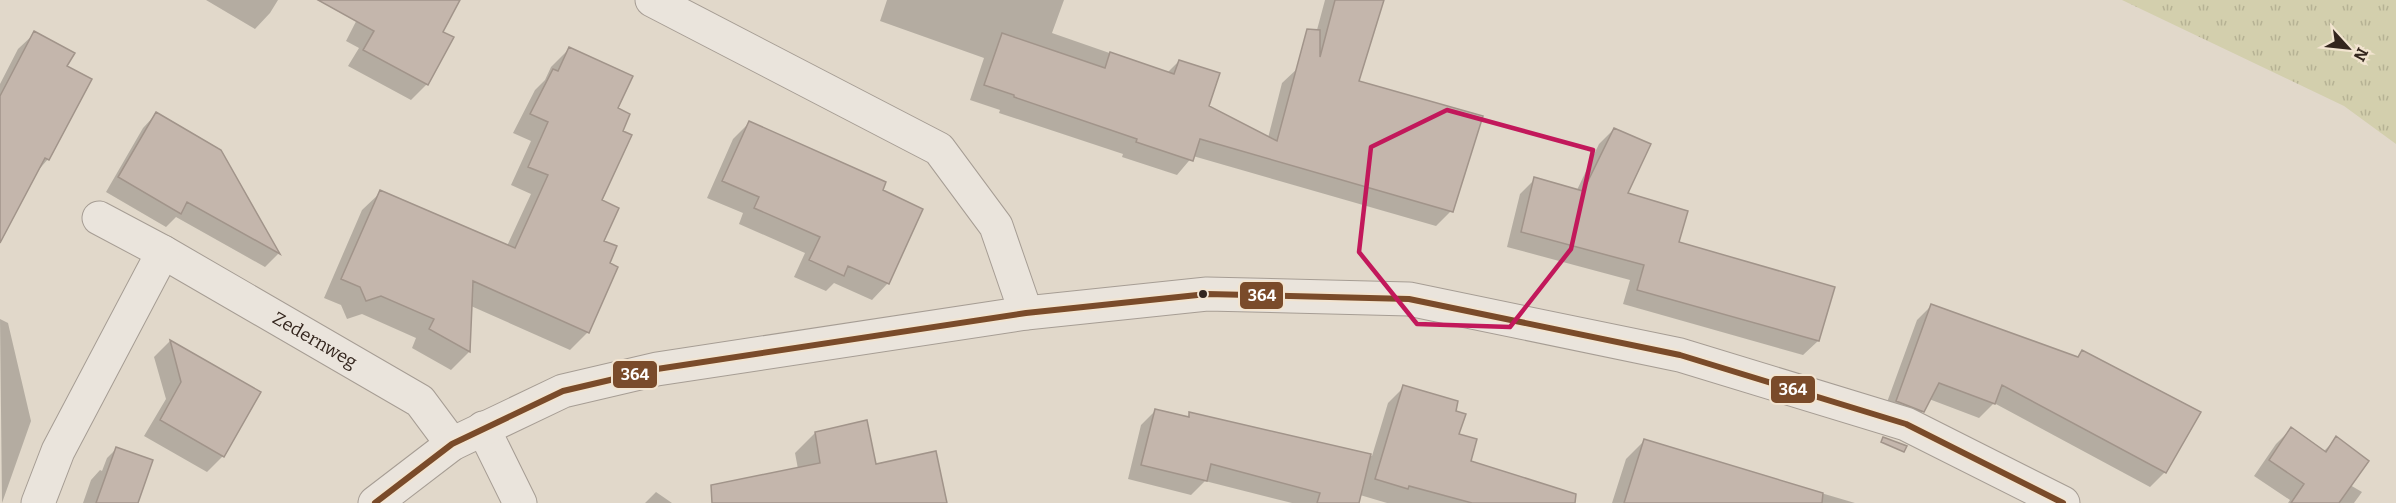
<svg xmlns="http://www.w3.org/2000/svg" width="2396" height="503" viewBox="0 0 2396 503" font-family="Bitter,serif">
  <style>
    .grass { fill: url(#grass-tufts) }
    .shadow { fill: #0003 }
    .building { fill: #c4b6ac; stroke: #a1948a; stroke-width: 1.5 }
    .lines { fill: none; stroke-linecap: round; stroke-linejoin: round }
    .minor-casing { stroke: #a69d94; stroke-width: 35 }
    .minor { stroke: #eae4dc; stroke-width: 33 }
    .bus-1-casing { stroke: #f2e4d0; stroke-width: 10 }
    .bus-1 { stroke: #7a4b2a; stroke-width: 6 }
    .marked { fill: none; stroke: #c2185b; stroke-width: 4.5; stroke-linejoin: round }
    .bus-dot { fill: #33251d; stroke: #f2e4d0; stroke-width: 2 }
    .labels { text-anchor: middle; stroke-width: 4.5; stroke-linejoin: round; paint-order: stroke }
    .street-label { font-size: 18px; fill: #33251d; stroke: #f2e4d0 }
    .line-badge { stroke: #f2e4d0; stroke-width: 2 }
    .badge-label { font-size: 16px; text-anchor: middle; font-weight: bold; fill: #fff }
  </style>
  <defs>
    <pattern id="grass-tufts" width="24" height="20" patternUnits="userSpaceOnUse" patternTransform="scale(1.5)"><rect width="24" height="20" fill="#d3cfad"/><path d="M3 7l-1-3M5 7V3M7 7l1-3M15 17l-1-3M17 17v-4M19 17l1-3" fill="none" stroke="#b6b294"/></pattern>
  </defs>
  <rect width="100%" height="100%" fill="#e1d8ca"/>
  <path class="grass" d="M2122 0H2396V144L2344 106Z"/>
  <path class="shadow" d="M206 0H278L270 13 255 29Z
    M367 0H436L441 32 427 84 411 100 348 66 359 48 346 41Z
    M887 0H1064L1052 33 1167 73 1179 61 1207 107 1268 138 1282 83 1298 68 1306 71 1325 0H1382L1357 82 1451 211 1436 226 1193 156 1177 175 1122 157 1123 154 999 113 1000 110 970 100 984 58 880 21Z
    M35 33 65 67 48 159 0 215V84L18 49Z
    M569 49 616 109 621 131 600 201 602 242 608 264 588 332 570 350 471 306 469 352 451 370 412 348 416 338 362 314 347 319 341 305 324 298 362 210 381 192 507 246 531 194 511 185 531 141 513 133 535 90 545 80 551 67Z
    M156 114 220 151 278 254 265 267 176 217 166 227 106 192 143 128Z
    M749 123 888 283 872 300 834 283 826 291 794 277 805 253 739 224 743 213 707 198 733 139Z
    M1614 129 1625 194 1677 244 1818 341 1803 355 1623 304 1630 280 1507 247 1520 194 1535 179 1577 190 1599 144Z
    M1932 305 2076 358 2083 352 2165 472 2150 487 1994 403 1979 418 1929 399 1923 411 1908 426 1882 416 1917 320Z
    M0 319 8 323 31 421 2 503Z
    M170 341 259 392 223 456 207 472 144 436 166 399 154 357Z
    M1404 387 1454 412 1457 435 1469 462 1530 503H1387L1360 495 1358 503H1292L1205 481 1191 495 1128 479 1141 425 1155 411 1186 418 1190 414 1372 456 1388 403Z
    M2291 429 2323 452 2337 438 2350 485 2362 492 2354 503H2288L2290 500 2254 476 2276 444Z
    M815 433 945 503H742L798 469 795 453Z
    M1644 441 1855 503H1612L1626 459Z
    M116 449 136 503H83L91 480 100 470 102 471 107 458Z
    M656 492 672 503H645Z"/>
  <path class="building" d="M318 0H460L443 32 454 37 428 85 363 50 374 31Z
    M1335 0H1384L1359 81 1483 116 1453 212 1200 139 1193 161 1136 142 1137 139 1014 97V95L984 85 1002 33 1105 68 1110 52 1174 74 1179 60 1220 73 1209 106 1277 141 1307 29 1320 30V57Z
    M34 31 75 53 67 66 92 79 49 160 45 158 0 243V96Z
    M569 47 633 76 618 108 630 114 623 131 632 135 602 200 619 208 604 241 617 246 610 263 618 267 589 333 473 281 470 352 429 329 434 319 381 296 366 301 360 287 341 279 380 190 515 248 548 175 528 167 548 122 530 114 553 69 558 71Z
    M156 112 221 150 280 254 187 202 181 214 118 177Z
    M749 121 886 182 883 190 923 209 889 284 848 266 844 276 809 260 820 237 754 208 759 197 722 181Z
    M1614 128 1651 144 1628 193 1688 211 1679 242 1835 287 1819 341 1637 290 1644 265 1521 232 1534 177 1583 191Z
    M1931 304 2078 357 2082 350 2201 412 2166 473 2002 385 1995 404 1939 383 1924 412 1896 401Z
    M170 340 261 392 224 457 160 420 181 382Z
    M1403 385 1458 401 1456 411 1466 414 1459 434 1477 439 1471 461 1576 494 1575 503H1472L1409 486 1408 489 1375 479Z
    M1155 409 1189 417V412L1371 454 1359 503H1317L1320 493 1211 464 1207 481 1141 465Z
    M867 420 876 464 936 451 947 503H712L711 485 820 463 815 432Z
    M2291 427 2326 452 2336 436 2369 461 2339 503H2291L2304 484 2269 460Z
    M1883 437 1907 446 1904 452 1881 442Z
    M1644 439 1823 493 1822 503H1624Z
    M116 447 153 460 138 503H96Z"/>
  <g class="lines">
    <g class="minor-casing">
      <g id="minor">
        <path d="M652 0 939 149 996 226 1026 313"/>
        <path id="s1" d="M99 218 163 252 420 401 452 444"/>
        <path d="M483 428 520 503"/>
        <path d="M38 503 58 451 163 252"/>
        <path d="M375 503 452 444 563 391 657 369 1026 313 1207 294 1409 299 1680 355 1906 424 2063 503"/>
      </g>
    </g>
    <use href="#minor" class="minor"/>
    <g class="bus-1-casing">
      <path id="bus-1" d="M375 503 452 444 563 391 657 369 1026 313 1207 294 1409 299 1680 355 1906 424 2063 503"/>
    </g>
    <use href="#bus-1" class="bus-1"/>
  </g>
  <path class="marked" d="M1447 110 1593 150 1571 249 1510 327 1417 324 1359 252 1371 147Z"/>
  <circle class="bus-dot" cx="1203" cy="294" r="5"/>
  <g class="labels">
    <g class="street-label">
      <text dy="6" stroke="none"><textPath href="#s1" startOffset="248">Zedernweg</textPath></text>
    </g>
  </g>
  <g class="line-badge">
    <rect x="1239" y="281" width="45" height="29" rx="6" fill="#7a4b2a"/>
    <rect x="612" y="360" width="46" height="29" rx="6" fill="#7a4b2a"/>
    <rect x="1770" y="375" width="46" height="29" rx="6" fill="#7a4b2a"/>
  </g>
  <g class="badge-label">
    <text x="1262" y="301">364</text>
    <text x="635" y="380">364</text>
    <text x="1793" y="395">364</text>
  </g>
  <g transform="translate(2348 48) rotate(117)" stroke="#f2e4d0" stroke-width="4.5" paint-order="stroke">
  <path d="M0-4.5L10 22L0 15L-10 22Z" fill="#33251d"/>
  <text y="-9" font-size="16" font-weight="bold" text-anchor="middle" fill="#33251d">N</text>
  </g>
</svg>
